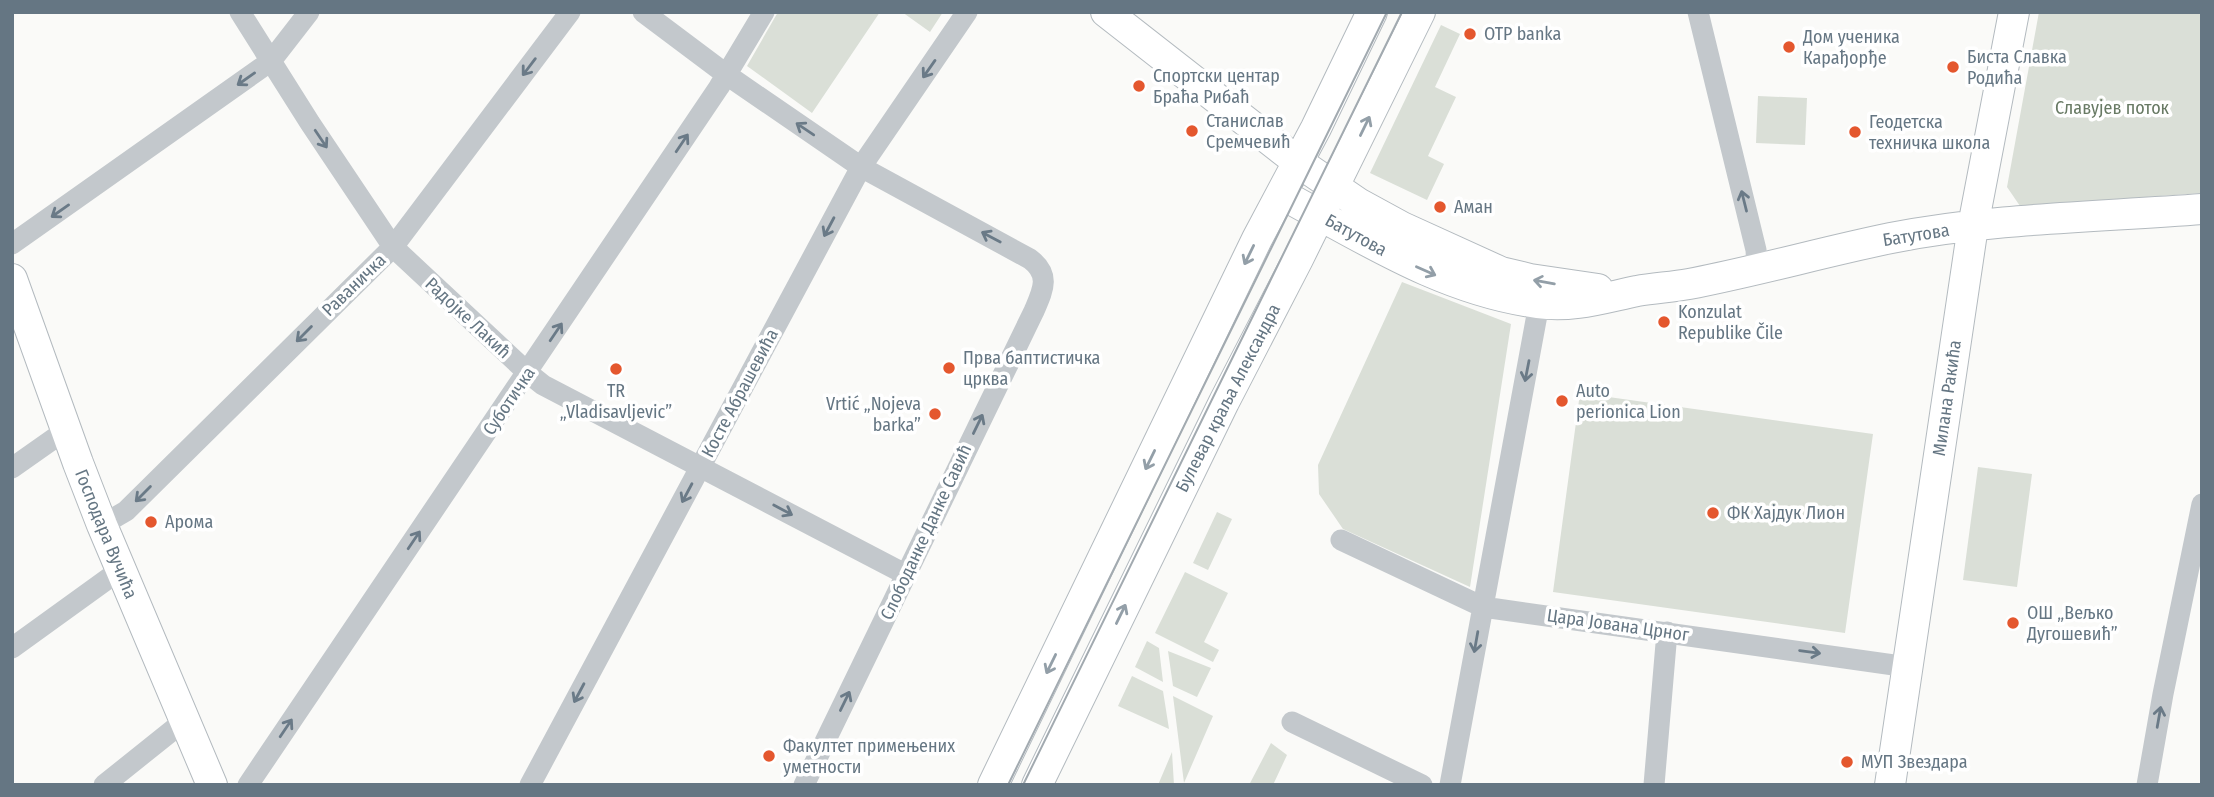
<svg xmlns="http://www.w3.org/2000/svg" width="2214" height="797" viewBox="0 0 2214 797" font-family="'Fira Sans Condensed',sans-serif">
  <style>
    .green { fill: #dadfd7 }
    .lines { fill: none; stroke-linecap: round; stroke-linejoin: round }
    .secondary-casing { stroke: #b3babf; stroke-width: 32 }
    .street { stroke: #c3c8cc; stroke-width: 21 }
    .secondary { stroke: #fff; stroke-width: 30 }
    .tram { stroke: #a2aab0; stroke-width: 2 }
    .oneway { stroke: #6a7a87 }
    .oneway2 { stroke: #939fa8 }
    .poi-dot { fill: #e4572e; stroke: #fff; stroke-width: 2.5 }
    .labels { text-anchor: middle; stroke-width: 7; stroke-linejoin: round; paint-order: stroke }
    .poi-label { font-size: 18px; fill: #657683; stroke: #fff; text-anchor: start }
    .park-label { font-size: 18px; fill: #687a64; stroke: #fff }
    .street-label { font-size: 18px; fill: #657683; stroke: #fff }
  </style>
  <rect width="100%" height="100%" fill="#fafaf8"/>
  <path class="green" d="M778 12H880L812 113 747 66Z
    M902 12H943L930 32Z
    M2039 12H2202V193L2020 206 2007 187Z
    M1441 25 1460 34 1435 87 1456 97 1428 156 1444 164 1427 200 1370 173Z
    M1758 96 1807 98 1805 145 1756 143Z
    M1402 282 1511 324 1470 587 1343 529 1319 494 1318 465Z
    M1580 393 1873 434 1845 633 1553 592Z
    M1978 467 2032 474 2017 587 1963 580Z
    M1217 512 1232 519 1208 570 1193 563Z
    M1185 572 1228 593 1204 642 1219 650 1213 662 1155 633Z
    M1147 641 1159 648 1163 682 1135 667Z
    M1168 651 1211 668 1197 697 1173 686Z
    M1132 676 1163 691 1169 729 1118 706Z
    M1173 696 1213 716 1184 783Z
    M1271 743 1287 755 1273 785H1249Z
    M1172 752 1174 785H1158Z"/>
  <g class="lines">
    <g class="secondary-casing">
      <path id="secondary" d="M1106 12 1298 162 1358 203 1402 227 1501 272 1530 279 1598 289
        M1281 194C1363 238 1444 291 1538 303 1573 308 1603 298 1637 291 1654 288 1672 287 1689 284 1757 271 1823 252 1891 238 1993 218 2098 217 2202 209
        M12 279 78 463 102 525 212 785
        M993 785 1257 239 1316 128 1372 12
        M1037 785 1224 402 1298 259 1420 12
        M1890 785 1973 226 2014 12"/>
    </g>
    <path class="street" d="M240 12 310 123 393 247 528 373 543 385 905 574
      M643 12 727 75 861 167 1030 259C1051 275 1043 290 1034 311L804 785
      M1698 12 1756 250 1757 268
      M12 244 271 61 309 12
      M12 468 66 430
      M102 525 126 511 393 247 570 12
      M1341 540 1483 607 1908 667
      M12 648 120 570
      M1292 722 1422 785
      M104 785 184 721
      M248 785 719 87 764 12
      M530 785 861 167 967 12
      M1450 785 1539 304
      M1654 785 1667 632
      M2147 785 2163 694 2202 504"/>
    <use href="#secondary" class="secondary"/>
    <path class="tram" d="M1008 785 1387 12
      M1023 785 1402 12"/>
  </g>
  <defs><path id="oneway-shaft" d="M-6 0H5M1.5-3L5.5 0L1.5 3" fill="none" stroke-width="1.6" stroke-linecap="round" stroke-linejoin="round" transform="scale(1.75)"/></defs>
  <g class="oneway">
    <use href="#oneway-shaft" transform="translate(529 67) rotate(127)"/>
    <use href="#oneway-shaft" transform="translate(929 69) rotate(125)"/>
    <use href="#oneway-shaft" transform="translate(246 79) rotate(145)"/>
    <use href="#oneway-shaft" transform="translate(805 129) rotate(-146)"/>
    <use href="#oneway-shaft" transform="translate(321 139) rotate(56)"/>
    <use href="#oneway-shaft" transform="translate(682 143) rotate(-56)"/>
    <use href="#oneway-shaft" transform="translate(1744 201) rotate(-104)"/>
    <use href="#oneway-shaft" transform="translate(60 211) rotate(145)"/>
    <use href="#oneway-shaft" transform="translate(829 227) rotate(118)"/>
    <use href="#oneway-shaft" transform="translate(991 237) rotate(-152)"/>
    <use href="#oneway-shaft" transform="translate(556 332) rotate(-56)"/>
    <use href="#oneway-shaft" transform="translate(304 334) rotate(135)"/>
    <use href="#oneway-shaft" transform="translate(1527 371) rotate(101)"/>
    <use href="#oneway-shaft" transform="translate(978 424) rotate(-64)"/>
    <use href="#oneway-shaft" transform="translate(687 493) rotate(118)"/>
    <use href="#oneway-shaft" transform="translate(143 494) rotate(135)"/>
    <use href="#oneway-shaft" transform="translate(783 510) rotate(28)"/>
    <use href="#oneway-shaft" transform="translate(414 540) rotate(-56)"/>
    <use href="#oneway-shaft" transform="translate(1476 642) rotate(100)"/>
    <use href="#oneway-shaft" transform="translate(1810 652) rotate(8)"/>
    <use href="#oneway-shaft" transform="translate(579 693) rotate(118)"/>
    <use href="#oneway-shaft" transform="translate(845 701) rotate(-64)"/>
    <use href="#oneway-shaft" transform="translate(2159 717) rotate(-80)"/>
    <use href="#oneway-shaft" transform="translate(286 728) rotate(-56)"/>
  </g>
  <g class="oneway2">
    <use href="#oneway-shaft" transform="translate(1365 126) rotate(-64)"/>
    <use href="#oneway-shaft" transform="translate(1249 255) rotate(116)"/>
    <use href="#oneway-shaft" transform="translate(1426 271) rotate(24)"/>
    <use href="#oneway-shaft" transform="translate(1544 282) rotate(-170)"/>
    <use href="#oneway-shaft" transform="translate(1150 460) rotate(116)"/>
    <use href="#oneway-shaft" transform="translate(1121 614) rotate(-64)"/>
    <use href="#oneway-shaft" transform="translate(1051 664) rotate(116)"/>
  </g>
  <g class="poi-dot">
    <circle cx="1470" cy="34" r="7"/>
    <circle cx="1789" cy="47" r="7"/>
    <circle cx="1953" cy="67" r="7"/>
    <circle cx="1139" cy="86" r="7"/>
    <circle cx="1192" cy="131" r="7"/>
    <circle cx="1855" cy="132" r="7"/>
    <circle cx="1440" cy="207" r="7"/>
    <circle cx="1664" cy="322" r="7"/>
    <circle cx="949" cy="368" r="7"/>
    <circle cx="616" cy="369" r="7"/>
    <circle cx="1562" cy="401" r="7"/>
    <circle cx="935" cy="414" r="7"/>
    <circle cx="1713" cy="513" r="7"/>
    <circle cx="151" cy="522" r="7"/>
    <circle cx="2013" cy="623" r="7"/>
    <circle cx="769" cy="756" r="7"/>
    <circle cx="1847" cy="762" r="7"/>
  </g>
  <g class="labels">
    <g class="poi-label">
      <text x="1484" y="40">OTP banka</text>
      <text x="1803" y="43">Дом ученика<tspan x="1803" dy="21">Карађорђе</tspan></text>
      <text x="1967" y="63">Биста Славка<tspan x="1967" dy="21">Родића</tspan></text>
      <text x="1153" y="82">Спортски центар<tspan x="1153" dy="21">Браћа Рибаћ</tspan></text>
      <text x="1206" y="127">Станислав<tspan x="1206" dy="21">Сремчевић</tspan></text>
      <text x="1869" y="128">Геодетска<tspan x="1869" dy="21">техничка школа</tspan></text>
      <text x="1454" y="213">Аман</text>
      <text x="1678" y="318">Konzulat<tspan x="1678" dy="21">Republike Čile</tspan></text>
      <text x="963" y="364">Прва баптистичка<tspan x="963" dy="21">црква</tspan></text>
      <text x="616" y="397" text-anchor="middle">TR<tspan x="616" dy="21">„Vladisavljevic”</tspan></text>
      <text x="1576" y="397">Auto<tspan x="1576" dy="21">perionica Lion</tspan></text>
      <text x="921" y="410" text-anchor="end">Vrtić „Nojeva<tspan x="921" dy="21">barka”</tspan></text>
      <text x="1727" y="519">ФК Хајдук Лион</text>
      <text x="165" y="528">Арома</text>
      <text x="2027" y="619">ОШ „Вељко<tspan x="2027" dy="21">Дугошевић”</tspan></text>
      <text x="783" y="752">Факултет примењених<tspan x="783" dy="21">уметности</tspan></text>
      <text x="1861" y="768">МУП Звездара</text>
    </g>
    <g class="park-label">
      <text x="2112" y="114">Славујев поток</text>
    </g>
    <g class="street-label">
      <text transform="translate(1356 235) rotate(29)" y="6">Батутова</text>
      <text transform="translate(1916 235) rotate(-9)" y="6">Батутова</text>
      <text transform="translate(354 285) rotate(-44)" y="6">Раваничка</text>
      <text transform="translate(468 318) rotate(43)" y="6">Радојке Лакић</text>
      <text transform="translate(740 393) rotate(-62)" y="6">Косте Абрашевића</text>
      <text transform="translate(1228 398) rotate(-63)" y="6">Булевар краља Александра</text>
      <text transform="translate(1947 398) rotate(-82)" y="6">Милана Ракића</text>
      <text transform="translate(509 401) rotate(-56)" y="6">Суботичка</text>
      <text transform="translate(926 532) rotate(-65)" y="6">Слободанке Данке Савић</text>
      <text transform="translate(106 534) rotate(68)" y="6">Господара Вучића</text>
      <text transform="translate(1618 625) rotate(8)" y="6">Цара Јована Црног</text>
    </g>
  </g>
  <rect width="2214" height="797" fill="none" stroke="#657683" stroke-width="28"/>
</svg>
